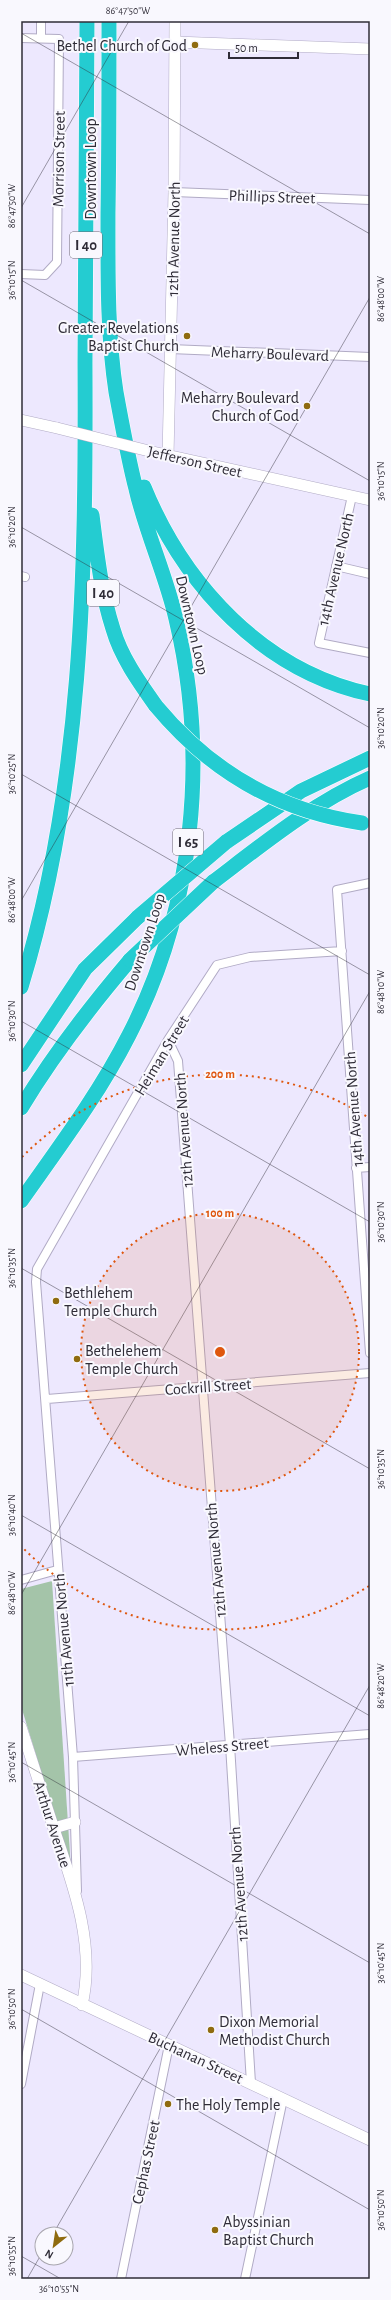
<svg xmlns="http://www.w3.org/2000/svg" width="391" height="2300" viewBox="0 0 391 2300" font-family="'Alegreya Sans',sans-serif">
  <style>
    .green { fill: #a4c4a9 }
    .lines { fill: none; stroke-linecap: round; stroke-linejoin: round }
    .street-casing { stroke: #b1abc5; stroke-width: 10 }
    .secondary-casing { stroke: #b1abc5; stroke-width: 12 }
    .highway-casing { stroke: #fff; stroke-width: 16 }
    .street { stroke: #fff; stroke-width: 8 }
    .secondary { stroke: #fff; stroke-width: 11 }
    .highway { stroke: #24ccd1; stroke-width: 15 }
    .secondary-bridge-casing { stroke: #b1abc5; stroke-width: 12; stroke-linecap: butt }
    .highway-bridge-casing { stroke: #fff; stroke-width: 16; stroke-linecap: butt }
    .secondary-bridge { stroke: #fff; stroke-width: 11 }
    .highway-bridge { stroke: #24ccd1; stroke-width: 15 }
    .ticks { fill: none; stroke: #2f2c37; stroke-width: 1; stroke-opacity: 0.45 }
    .ring { fill: none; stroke: #df570e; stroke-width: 2; stroke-dasharray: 2 4 }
    .poi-dot { fill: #8f6b0f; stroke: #f9f8fe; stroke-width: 1.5 }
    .labels { text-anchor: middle; stroke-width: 4; stroke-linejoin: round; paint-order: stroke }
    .shield { fill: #f9f8fe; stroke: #6c6973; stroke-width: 1 }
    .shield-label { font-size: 15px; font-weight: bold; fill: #2f2c37 }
    .poi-label { font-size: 16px; fill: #2f2c37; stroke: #f9f8fe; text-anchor: start }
    .street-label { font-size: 16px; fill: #2f2c37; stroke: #f9f8fe }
    .centre { fill: #df570e; stroke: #f9f8fe; stroke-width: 2 }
    .ring-label { font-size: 12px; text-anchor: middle; font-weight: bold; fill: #df570e; stroke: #f9f8fe; stroke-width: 4; stroke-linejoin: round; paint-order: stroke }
    .neatline { fill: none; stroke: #2f2c37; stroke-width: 1.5 }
    .ticks-label { font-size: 10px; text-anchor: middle; fill: #2f2c37 }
  </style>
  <rect width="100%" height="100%" fill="#ede8fe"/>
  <path class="green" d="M52 1581 71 1869 21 1706V1589Z"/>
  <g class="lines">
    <g class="street-casing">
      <path id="street" d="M21 38 59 39 57 262 45 275 21 274
        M41 38V21
        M174 192 370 200
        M170 349 370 357
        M352 496 319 643 370 653
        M336 566 370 574
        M21 576 25 577
        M370 883 337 890 370 1353
        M168 1040 178 1061 230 1745 251 2083
        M356 1168 370 1167
        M47 1399 370 1373
        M21 1580 57 1570
        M73 1757 370 1734
        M77 1891 73 1757 36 1282 37 1269 168 1040 217 965 250 957 342 951
        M21 2084 40 1984
        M121 2279 169 2045
        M245 2279 283 2099"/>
    </g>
    <g class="secondary-casing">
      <path id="secondary" d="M175 42 370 49
        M21 420 57 428
        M153 452 370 500
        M168 456 174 192 175 21
        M21 1727C32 1761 43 1795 54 1829 73 1884 96 1946 82 2005
        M54 1828 75 1822
        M21 1975 370 2140"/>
    </g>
    <g class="highway-casing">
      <path id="highway" d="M144 487C184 585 263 671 370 694
        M92 515C97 554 101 592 113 629 121 657 139 682 156 706
        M226 842 301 791 370 758
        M213 882C263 844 313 803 370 778
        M21 987C83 785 86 573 85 363 85 249 86 135 87 21
        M21 1065 85 969 138 917
        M21 1108C53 1055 90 1007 130 960
        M21 1201C59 1147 99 1094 129 1035 194 909 209 758 176 619 166 575 146 533 136 489 128 458 122 424 116 392 107 333 108 272 108 213 109 149 109 85 109 21"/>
    </g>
    <use href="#street" class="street"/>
    <use href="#secondary" class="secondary"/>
    <use href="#highway" class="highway"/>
    <g class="secondary-bridge-casing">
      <path id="secondary-bridge" d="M57 428 153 452"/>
    </g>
    <g class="highway-bridge-casing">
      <path id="highway-bridge" d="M156 706C210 771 278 811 362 823
        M138 917 226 842
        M130 960 213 882"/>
    </g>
    <use href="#secondary-bridge" class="secondary-bridge"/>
    <use href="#highway-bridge" class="highway-bridge"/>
  </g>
  <path class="ticks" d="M21 33 370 234M21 208 129 21M21 280 370 481M21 527 370 728M21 774 370 975M21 901 370 297M21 1021 370 1222M21 1268 370 1469M21 1515 370 1716M21 1595 370 991M21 1762 370 1963M21 2009 370 2210M53 2234 370 1685M21 2256 61 2279M27 2279 42 2253"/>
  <circle cx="220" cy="1352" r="139" fill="#df570e" fill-opacity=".12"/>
  <g class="ring">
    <circle cx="220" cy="1352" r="139"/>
    <path d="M369 1586A278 278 0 0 1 22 1547M22 1157A278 278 0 0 1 369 1118"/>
  </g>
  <g class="poi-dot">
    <circle cx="195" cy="45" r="4"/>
    <circle cx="187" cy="336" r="4"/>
    <circle cx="307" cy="406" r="4"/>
    <circle cx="56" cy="1301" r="4"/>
    <circle cx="77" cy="1359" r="4"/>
    <circle cx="211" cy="2030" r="4"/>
    <circle cx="168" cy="2104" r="4"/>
    <circle cx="215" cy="2230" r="4"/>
  </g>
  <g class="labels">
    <g class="shield">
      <rect x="70" y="232" width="32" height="26" rx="3"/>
      <rect x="87" y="580" width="32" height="26" rx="3"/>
      <rect x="173" y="829" width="30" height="26" rx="3"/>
    </g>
    <g class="shield-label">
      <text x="86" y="250">I 40</text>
      <text x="103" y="598">I 40</text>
      <text x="188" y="847">I 65</text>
    </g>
    <g class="poi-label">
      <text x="187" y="51" text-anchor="end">Bethel Church of God</text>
      <text x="179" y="333" text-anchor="end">Greater Revelations<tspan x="179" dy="18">Baptist Church</tspan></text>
      <text x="299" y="403" text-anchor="end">Meharry Boulevard<tspan x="299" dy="18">Church of God</tspan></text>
      <text x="64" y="1298">Bethlehem<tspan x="64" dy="18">Temple Church</tspan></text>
      <text x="85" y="1356">Bethelehem<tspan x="85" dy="18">Temple Church</tspan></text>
      <text x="219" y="2027">Dixon Memorial<tspan x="219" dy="18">Methodist Church</tspan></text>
      <text x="176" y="2110">The Holy Temple</text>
      <text x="223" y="2227">Abyssinian<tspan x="223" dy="18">Baptist Church</tspan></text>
    </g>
    <g class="street-label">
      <text transform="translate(58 159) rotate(-89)" y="6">Morrison Street</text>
      <text transform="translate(90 169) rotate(-90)" y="6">Downtown Loop</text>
      <text transform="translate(272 196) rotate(2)" y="6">Phillips Street</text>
      <text transform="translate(173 239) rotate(-89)" y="6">12th Avenue North</text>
      <text transform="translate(270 353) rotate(2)" y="6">Meharry Boulevard</text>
      <text transform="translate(195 461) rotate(13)" y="6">Jefferson Street</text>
      <text transform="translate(335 569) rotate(-77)" y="6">14th Avenue North</text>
      <text transform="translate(193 625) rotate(77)" y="6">Downtown Loop</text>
      <text transform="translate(144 942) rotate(-72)" y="6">Downtown Loop</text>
      <text transform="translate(161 1055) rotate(-59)" y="6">Heiman Street</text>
      <text transform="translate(353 1109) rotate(-94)" y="6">14th Avenue North</text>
      <text transform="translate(183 1130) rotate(-94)" y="6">12th Avenue North</text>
      <text transform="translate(208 1386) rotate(-4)" y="6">Cockrill Street</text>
      <text transform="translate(215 1560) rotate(-95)" y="6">12th Avenue North</text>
      <text transform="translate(63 1630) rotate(-95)" y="6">11th Avenue North</text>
      <text transform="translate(222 1746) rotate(-5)" y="6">Wheless Street</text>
      <text transform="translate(53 1824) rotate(72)" y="6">Arthur Avenue</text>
      <text transform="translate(238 1884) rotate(-94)" y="6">12th Avenue North</text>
      <text transform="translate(196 2057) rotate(25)" y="6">Buchanan Street</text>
      <text transform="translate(145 2162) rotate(-78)" y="6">Cephas Street</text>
    </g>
  </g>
  <circle cx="220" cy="1352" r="6" class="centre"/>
  <g class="ring-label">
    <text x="220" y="1078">200 m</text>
    <text x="220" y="1217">100 m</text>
  </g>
  <rect width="391" height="2300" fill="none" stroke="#f9f8fe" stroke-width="44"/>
  <g transform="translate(54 2246) rotate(210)"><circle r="19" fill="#f9f8fe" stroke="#a8a6ae"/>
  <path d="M0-3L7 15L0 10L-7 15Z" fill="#8f6b0f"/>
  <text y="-6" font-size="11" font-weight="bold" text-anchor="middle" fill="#2f2c37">N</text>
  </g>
  <path d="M229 52v6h69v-6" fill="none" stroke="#2f2c37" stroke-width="2"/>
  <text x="235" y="52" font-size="12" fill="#2f2c37" stroke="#f9f8fe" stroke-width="3" paint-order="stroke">50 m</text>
  <rect x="22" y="22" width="347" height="2256" class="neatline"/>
  <g class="ticks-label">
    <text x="128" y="14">86°47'50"W</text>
    <text transform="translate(11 206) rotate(-90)" y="4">86°47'50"W</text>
    <text transform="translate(11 280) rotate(-90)" y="4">36°10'15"N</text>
    <text transform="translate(380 299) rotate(-90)" y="4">86°48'00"W</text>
    <text transform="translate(380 481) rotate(-90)" y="4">36°10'15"N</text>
    <text transform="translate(11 527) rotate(-90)" y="4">36°10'20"N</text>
    <text transform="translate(380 728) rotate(-90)" y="4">36°10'20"N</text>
    <text transform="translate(11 774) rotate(-90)" y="4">36°10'25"N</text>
    <text transform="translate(11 900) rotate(-90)" y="4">86°48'00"W</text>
    <text transform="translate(380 992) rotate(-90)" y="4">86°48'10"W</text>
    <text transform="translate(11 1021) rotate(-90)" y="4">36°10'30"N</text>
    <text transform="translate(380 1222) rotate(-90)" y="4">36°10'30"N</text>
    <text transform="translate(11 1268) rotate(-90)" y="4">36°10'35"N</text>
    <text transform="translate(380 1469) rotate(-90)" y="4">36°10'35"N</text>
    <text transform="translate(11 1515) rotate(-90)" y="4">36°10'40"N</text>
    <text transform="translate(11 1593) rotate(-90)" y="4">86°48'10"W</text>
    <text transform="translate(380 1686) rotate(-90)" y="4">86°48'20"W</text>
    <text transform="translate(11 1762) rotate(-90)" y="4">36°10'45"N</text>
    <text transform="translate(380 1963) rotate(-90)" y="4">36°10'45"N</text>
    <text transform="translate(11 2009) rotate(-90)" y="4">36°10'50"N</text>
    <text transform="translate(380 2210) rotate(-90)" y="4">36°10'50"N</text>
    <text transform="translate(11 2256) rotate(-90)" y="4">36°10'55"N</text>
    <text x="59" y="2292">36°10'55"N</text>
  </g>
</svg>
